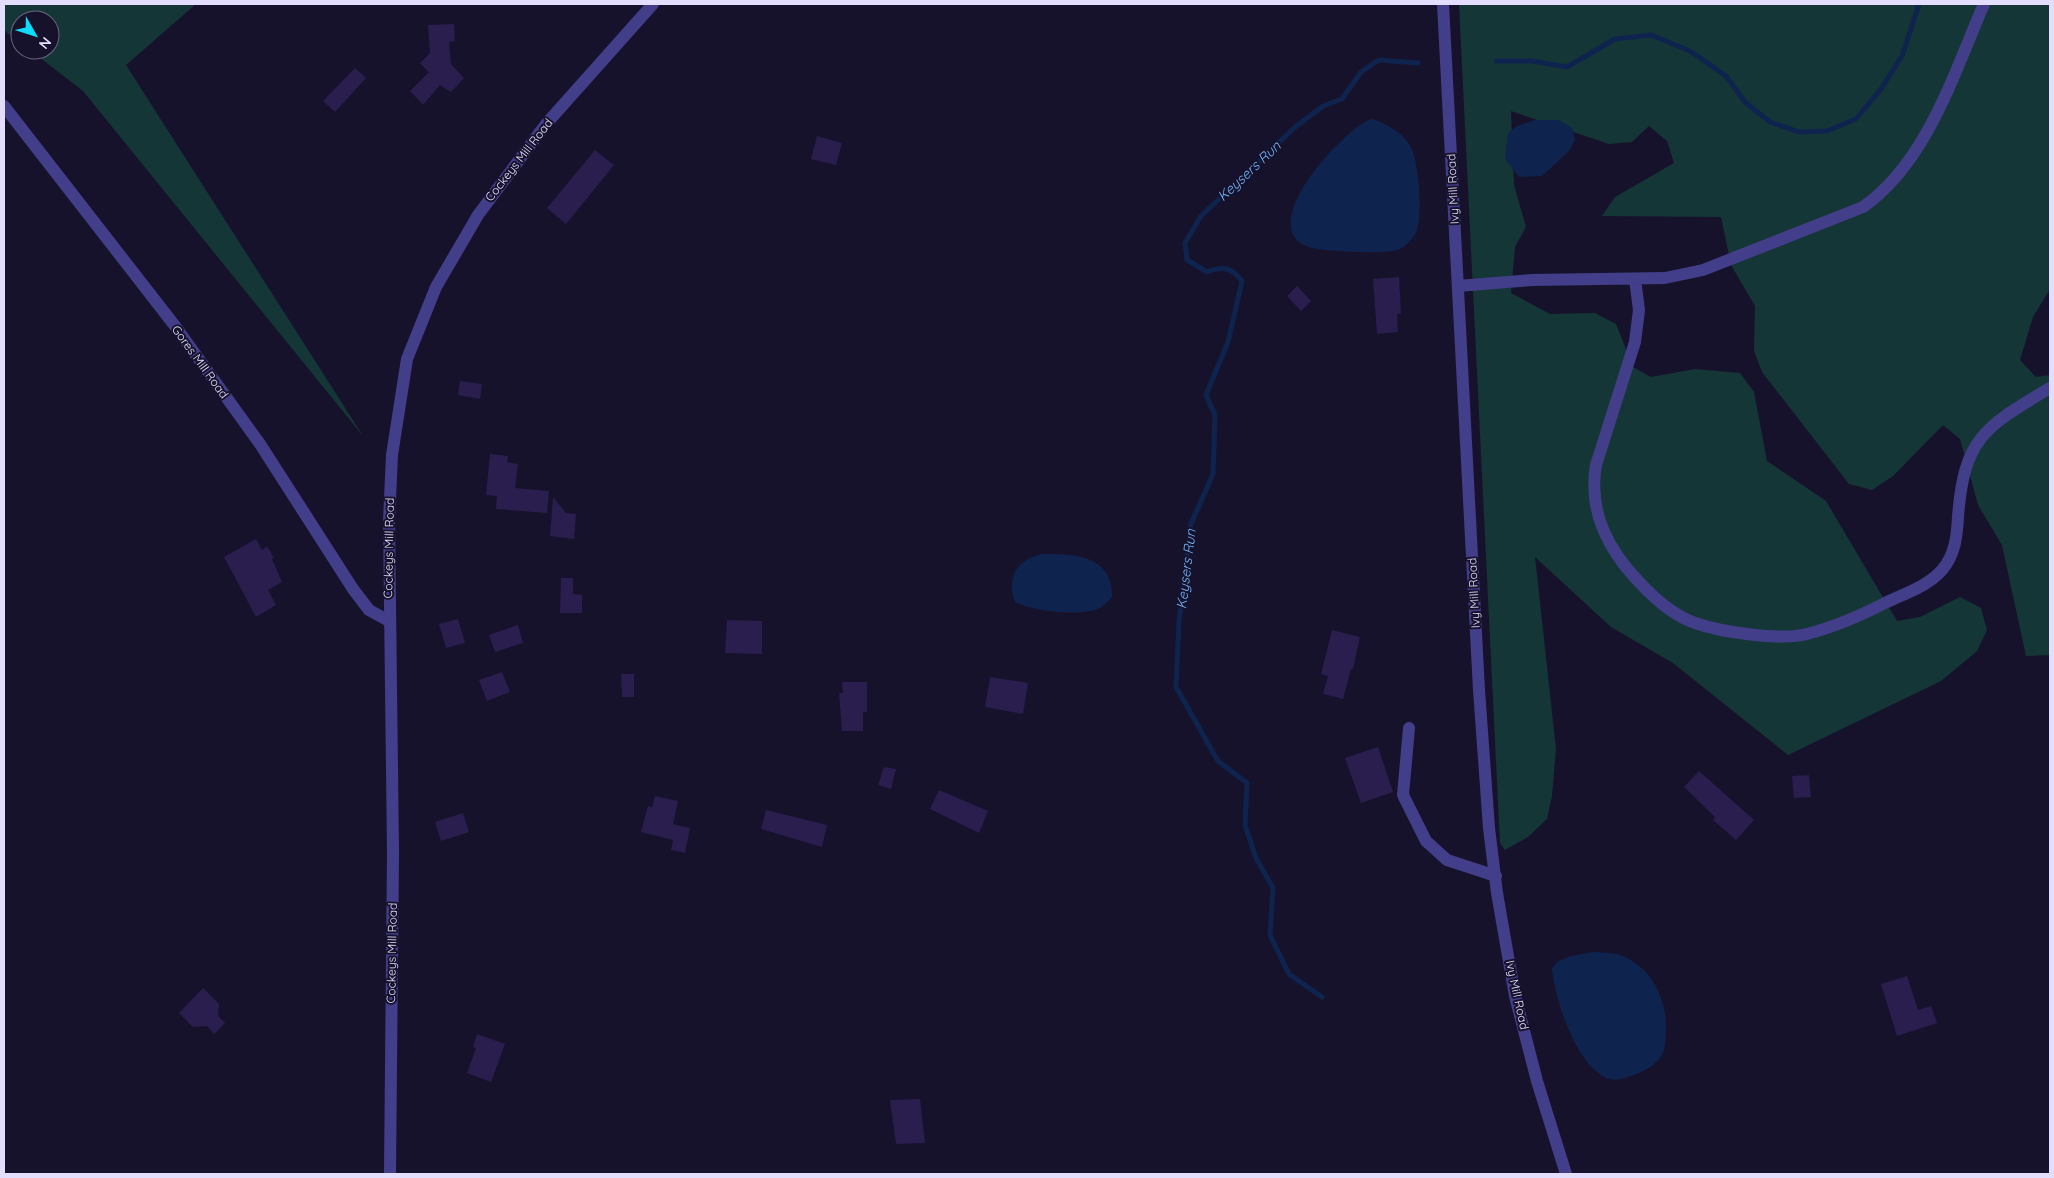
<svg xmlns="http://www.w3.org/2000/svg" width="2054" height="1178" viewBox="0 0 2054 1178" font-family="Quicksand,sans-serif">
  <style>
    .green { fill: #153636 }
    .water { fill: #0e244f }
    .lines { fill: none; stroke-linecap: round; stroke-linejoin: round }
    .stream { stroke: #0e244f; stroke-width: 5 }
    .building { fill: #291e4d }
    .minor { stroke: #433e8a; stroke-width: 12 }
    .labels { text-anchor: middle; stroke-width: 4; stroke-linejoin: round; paint-order: stroke }
    .street-label { font-size: 12px; fill: #e3defe; stroke: #17122c }
    .water-label { font-size: 14px; font-style: italic; fill: #6eb6fd; stroke: #17122c }
  </style>
  <rect width="100%" height="100%" fill="#17122c"/>
  <path class="green" d="M4 4H196L126 65 363 436 83 91 30 50H50V20H20V43L4 30Z
    M1459 4H2050V289L2033 317 2020 360 2036 377 2050 375V655L2026 656 2002 545 1978 505 1960 439 1943 425 1893 476 1872 490 1849 484 1762 372 1754 351 1755 306 1731 265 1721 217 1602 216 1615 197 1674 163 1667 141 1649 126 1632 142 1609 144 1511 111 1514 185 1526 227 1515 247 1511 293 1550 314 1595 313 1616 324 1633 367 1651 377 1695 369 1740 373 1754 392 1767 461 1826 501 1897 621 1920 617 1960 597 1981 608 1987 630 1977 651 1941 681 1788 755 1673 663 1611 627 1535 557 1556 749 1552 796 1547 819 1528 837 1505 850 1500 843Z"/>
  <path class="water" d="M1371 119C1386 123 1407 135 1412 150 1419 166 1423 217 1416 233 1413 238 1406 246 1400 249 1386 255 1333 251 1317 249 1245 237 1340 131 1371 119Z
    M1535 120H1559L1572 128 1575 140 1568 152 1542 176 1519 177 1505 159 1508 133 1517 126Z
    M1042 554C1075 554 1113 555 1112 597 1109 600 1104 606 1100 608 1081 617 1033 611 1015 602 1006 578 1016 560 1042 554Z
    M1593 952C1601 953 1612 952 1620 955 1652 967 1667 999 1666 1031 1665 1042 1666 1052 1658 1060 1652 1067 1644 1071 1636 1074 1628 1077 1619 1081 1610 1079 1577 1070 1554 997 1552 968L1558 961 1571 956Z"/>
  <g class="lines">
    <path class="stream" d="M1497 61H1532L1567 67 1615 39 1651 35 1690 51 1726 76 1745 102 1770 122 1799 132 1827 131 1856 119 1881 89 1902 56 1919 4
      M1322 997 1289 974 1270 935 1273 888 1256 858 1245 825 1247 783 1218 761 1176 687 1179 622 1191 524 1213 474 1215 415 1206 395 1228 342 1242 281C1231 267 1223 266 1207 272L1187 260 1185 243 1201 216 1294 128 1323 106 1342 99 1361 72 1379 60 1418 63"/>
  </g>
  <path class="building" d="M454 24 455 41 449 42 451 64 464 78 451 92 440 85 423 105 410 91 429 72 420 63 430 53 428 25Z
    M355 68 366 78 335 112 323 101Z
    M817 136 842 143 836 165 811 159Z
    M595 150 614 165 566 224 547 208Z
    M1399 277 1401 314H1397L1398 332 1377 334 1373 279Z
    M1297 286 1311 301 1301 311 1287 296Z
    M460 381 482 384 480 399 458 395Z
    M490 454 508 456 507 462 518 464 515 488 549 491 547 513 496 509 497 496 486 495Z
    M553 497 566 513 576 514 574 539 550 536Z
    M256 539 262 550 267 546 274 558 272 559 282 582 268 590 276 605 256 617 224 557Z
    M561 578H573V594L582 595V613H560Z
    M458 619 465 643 446 648 439 624Z
    M727 620 762 621V654L725 653Z
    M518 625 523 643 495 652 489 635Z
    M1332 630 1360 637 1353 669H1351L1343 699 1323 694 1328 676 1321 674Z
    M502 672 510 692 487 701 479 680Z
    M621 674H634V697H622Z
    M990 677 1028 683 1023 714 985 707Z
    M842 682H867V712H863V731H842L839 693H843Z
    M1378 747 1393 792 1361 803 1345 758Z
    M884 767 896 769 891 789 878 785Z
    M1699 771 1754 820 1736 840 1713 820 1715 817 1684 787Z
    M1809 775 1811 797 1794 798 1792 776Z
    M939 790 988 811 979 833 930 809Z
    M655 796 678 801 673 824 690 828 685 853 671 850 673 840 641 832 648 806 652 807Z
    M766 810 827 825 822 847 761 829Z
    M463 813 469 832 441 841 435 822Z
    M1907 976 1918 1010 1931 1006 1937 1023 1897 1036 1881 984Z
    M203 988 219 1004 218 1016 225 1023 214 1034 207 1026 193 1027 179 1013Z
    M477 1034 505 1044 491 1082 467 1073 476 1048 473 1047Z
    M920 1099 925 1143 896 1144 890 1100Z"/>
  <g class="lines">
    <path class="minor" d="M1443 4 1479 690 1489 828 1497 893 1515 996 1537 1081 1566 1174
      M4 106 175 326 260 444 353 589 369 610 389 621
      M1635 279 1639 310 1635 342 1596 465C1588 512 1608 550 1640 583 1654 598 1675 616 1695 623 1721 632 1780 641 1807 634 1834 627 1862 615 1887 602 1906 593 1928 586 1942 570 1955 555 1957 536 1958 517 1964 437 1985 427 2050 388
      M1458 286 1532 280 1665 278 1703 270 1863 207C1927 162 1954 73 1984 4
      M1409 728 1403 795 1426 841 1447 860 1496 876
      M390 1174 393 853 389 521 392 455 407 359 436 287 478 215 546 124 653 4"/>
  </g>
  <g class="labels">
    <g class="street-label">
      <text transform="translate(519 160) rotate(-52)" y="4">Cockeys Mill Road</text>
      <text transform="translate(1453 189) rotate(-93)" y="4">Ivy Mill Road</text>
      <text transform="translate(200 362) rotate(54)" y="4">Gores Mill Road</text>
      <text transform="translate(389 548) rotate(-89)" y="4">Cockeys Mill Road</text>
      <text transform="translate(1474 593) rotate(-93)" y="4">Ivy Mill Road</text>
      <text transform="translate(392 953) rotate(-89)" y="4">Cockeys Mill Road</text>
      <text transform="translate(1517 995) rotate(78)" y="4">Ivy Mill Road</text>
    </g>
    <g class="water-label">
      <text transform="translate(1249 171) rotate(-43)" y="5">Keysers Run</text>
      <text transform="translate(1186 569) rotate(-83)" y="5">Keysers Run</text>
    </g>
  </g>
  <rect width="2054" height="1178" fill="none" stroke="#e3defe" stroke-width="10"/>
  <g transform="translate(35 35) rotate(129)"><circle r="24" fill="#17122c" stroke="#696480"/>
  <path d="M0-4L9 19L0 12L-9 19Z" fill="#0ddcfb"/>
  <text y="-8" font-size="14" font-weight="bold" text-anchor="middle" fill="#e3defe">N</text>
  </g>
</svg>
